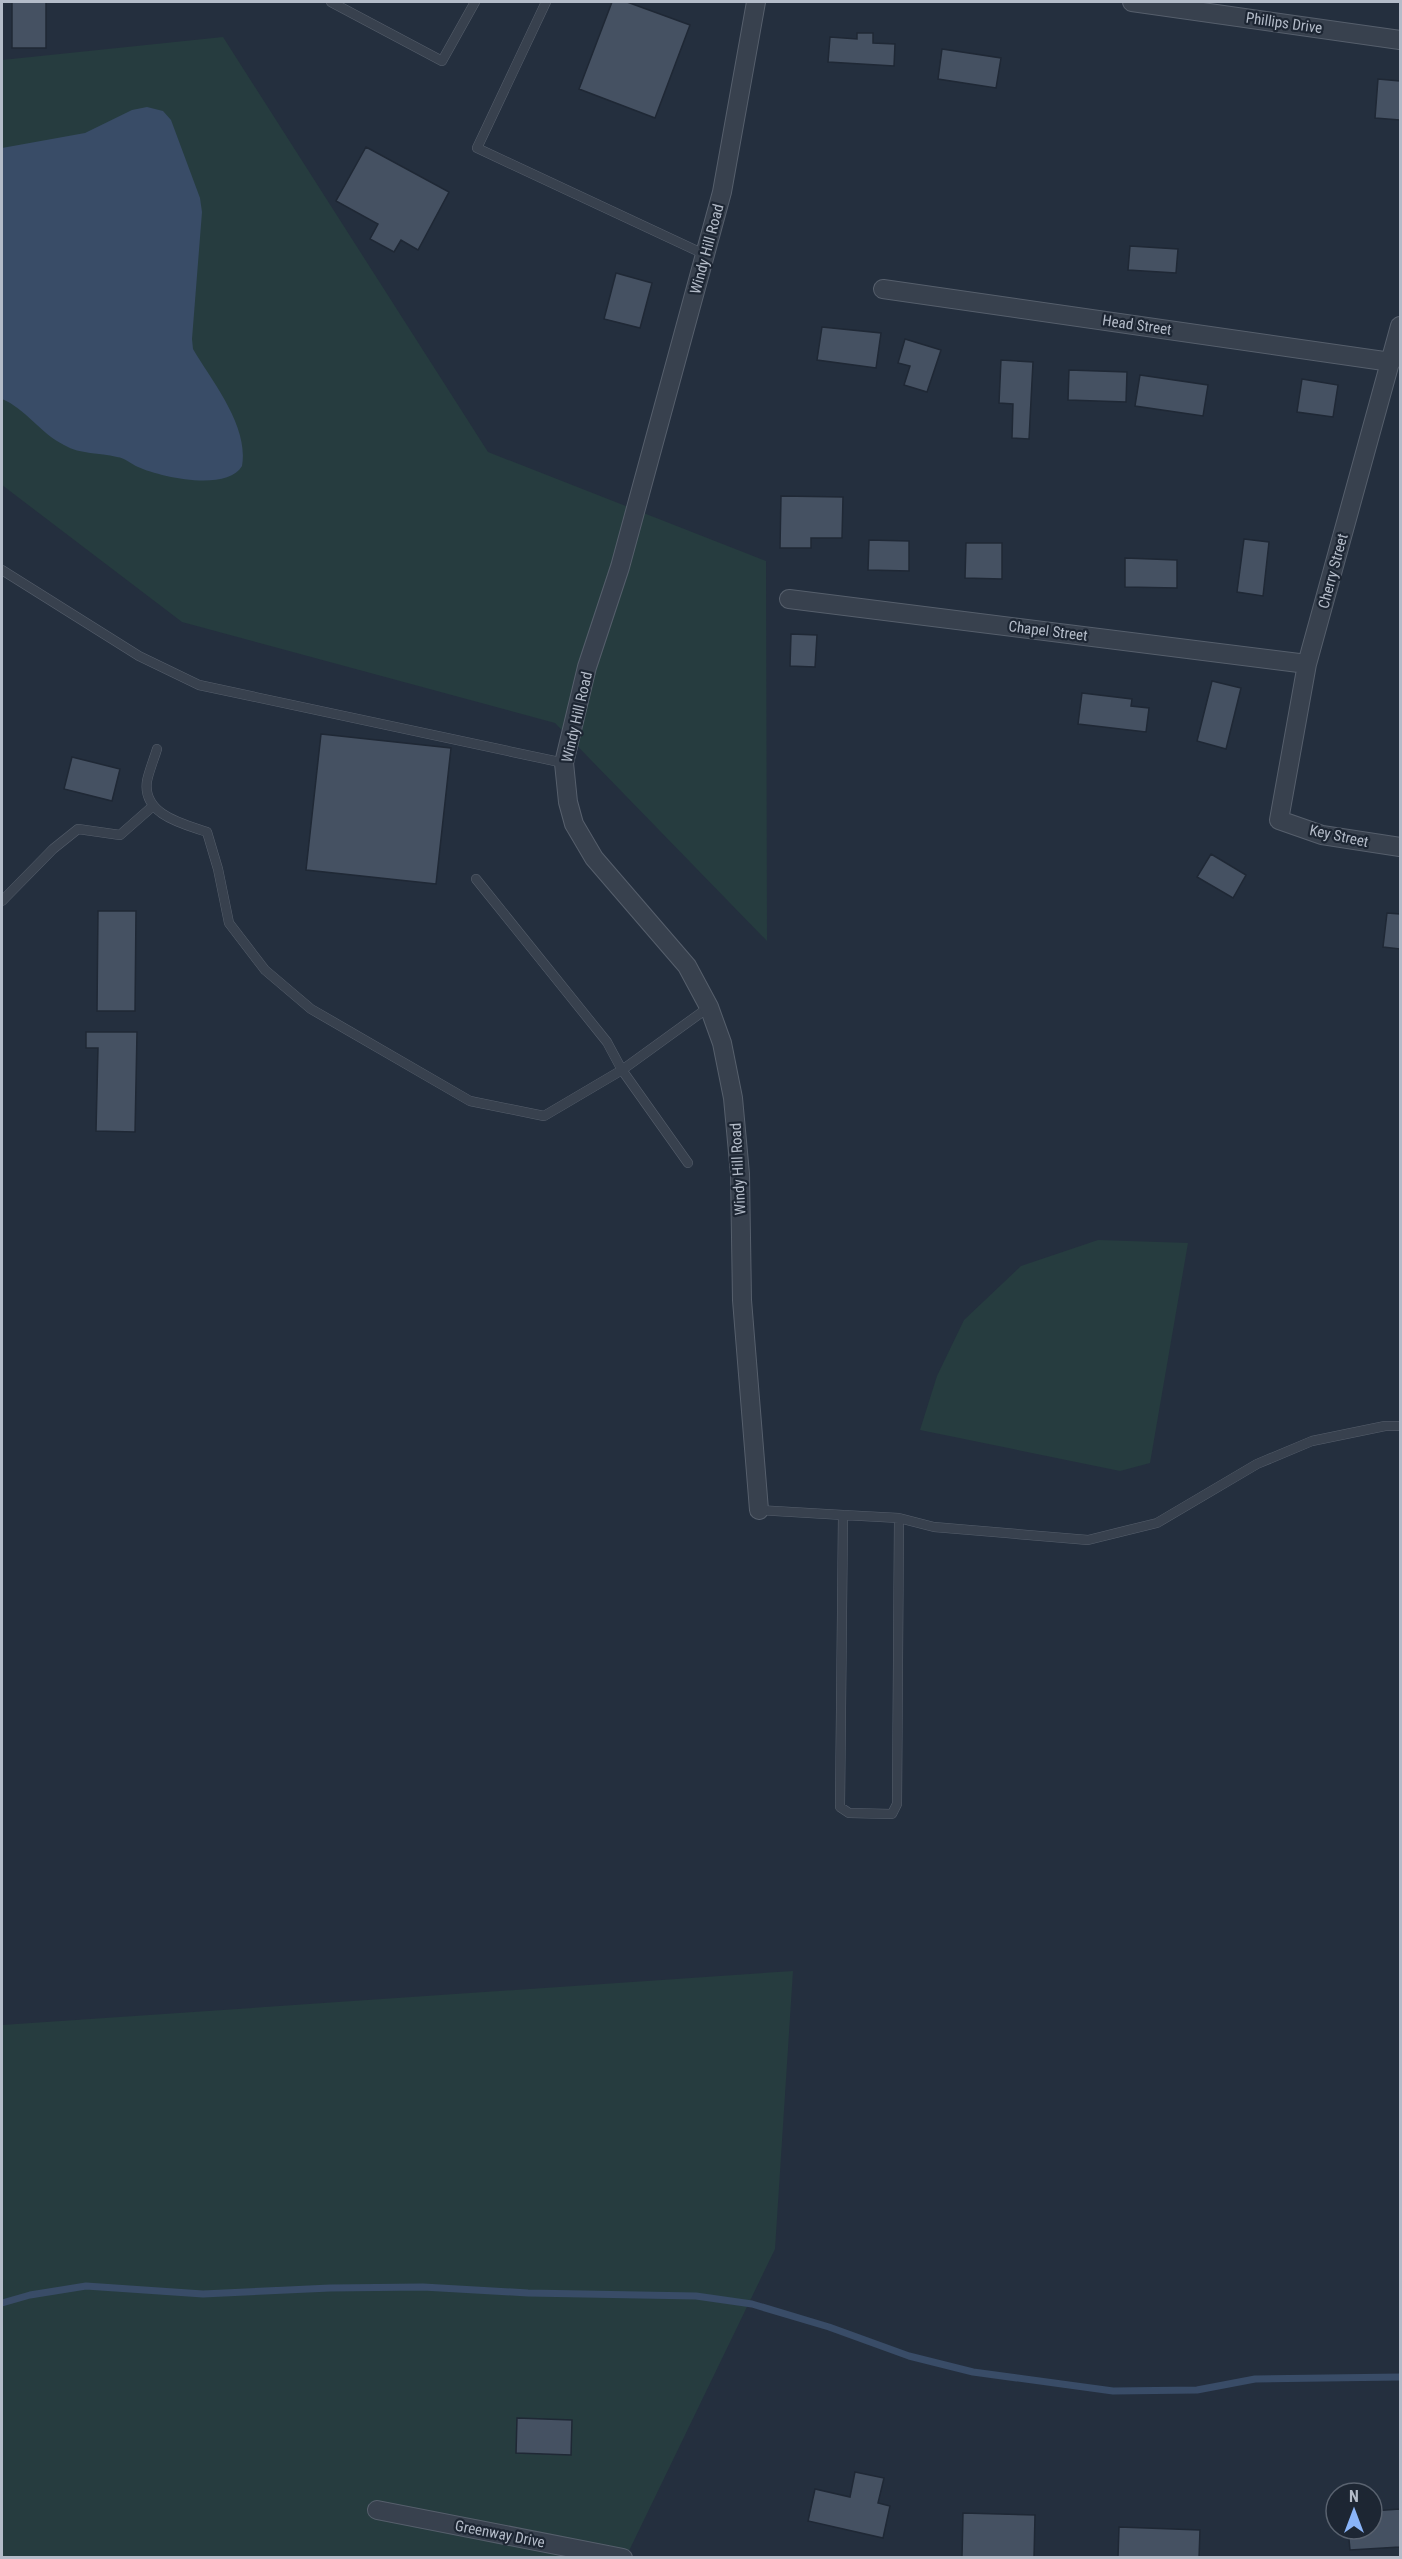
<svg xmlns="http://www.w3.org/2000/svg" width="1402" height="2559" viewBox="0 0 1402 2559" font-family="'Roboto Condensed',sans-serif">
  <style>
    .green { fill: #263c3f }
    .water { fill: #394c67 }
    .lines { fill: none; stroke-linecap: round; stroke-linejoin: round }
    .stream { stroke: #394c67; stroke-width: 7 }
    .building { fill: #455162; stroke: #1f2835; stroke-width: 1.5 }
    .service-casing { stroke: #565f6c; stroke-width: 10 }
    .minor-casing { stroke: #565f6c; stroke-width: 20 }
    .service { stroke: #38414e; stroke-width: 9 }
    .minor { stroke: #38414e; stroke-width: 18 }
    .labels { text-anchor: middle; stroke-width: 4.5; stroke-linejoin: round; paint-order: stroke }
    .street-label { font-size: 15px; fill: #b4bcc9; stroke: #1d2633 }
  </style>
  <rect width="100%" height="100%" fill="#242f3e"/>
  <path class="green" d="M223 37 488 452 766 561 767 941 555 723 182 622 2 485V60Z
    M1098 1240 1188 1243 1150 1463 1120 1471 920 1430 937 1376 964 1320 1021 1266Z
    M793 1971 775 2249 626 2557 2 2558V2025Z"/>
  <path class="water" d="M147 107 163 111 171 120 200 198 202 212 192 339 193 349C213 383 249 426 242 466 227 492 160 477 138 467 131 464 125 458 117 457 99 452 81 455 64 445 40 433 26 409 2 399V148L85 133 132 110Z"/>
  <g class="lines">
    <path class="stream" d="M2 2303 30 2295 86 2286 203 2294 330 2288 423 2287 528 2293 696 2296 752 2304 829 2327 909 2356 973 2372 1113 2391 1197 2390 1255 2379 1400 2377"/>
  </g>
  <path class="building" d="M12 2H46V48H12Z
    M612 2H627L690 25 655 118 579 89Z
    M857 33H873V43L895 44 894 66 828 62 830 37 857 39Z
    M942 49 1001 58 996 88 938 79Z
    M1378 79 1400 81V120L1375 118Z
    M366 147 449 192 418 250 401 240 394 252 370 239 378 224 336 201Z
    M1130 246 1178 249 1176 273 1128 270Z
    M616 273 652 283 640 328 604 319Z
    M822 327 881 333 876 368 817 360Z
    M905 339 941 350 927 392 904 385 910 366 898 363Z
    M1001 360 1033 362 1029 439 1012 438 1013 404 999 403Z
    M1069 370 1127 372 1126 402 1068 400Z
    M1140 375 1208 385 1203 416 1135 406Z
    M1302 379 1338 385 1333 417 1297 412Z
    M781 496 843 497 842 538H811V548H780Z
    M1244 539 1269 542 1263 596 1237 592Z
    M869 540 909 541V571L868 570Z
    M966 543H1002V579L965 578Z
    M1125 558 1177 560V588L1125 587Z
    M791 634 817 635 815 667 790 666Z
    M1212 681 1241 688 1226 749 1197 741Z
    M1082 693 1132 699 1131 706 1149 708 1146 732 1078 724Z
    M321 734 451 748 436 884 306 870Z
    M72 757 120 769 112 801 64 789Z
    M1211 854 1246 875 1233 898 1197 877Z
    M98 911H136L135 1011H97Z
    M1387 913 1400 914V949L1383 947Z
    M86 1032H137L135 1132 96 1131 98 1048H86Z
    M517 2418 572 2420 571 2455 516 2453Z
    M855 2472 884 2478 878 2503 890 2506 883 2538 808 2521 815 2489 850 2497Z
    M1400 2509V2547L1350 2550 1348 2529H1372V2511Z
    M963 2513 1035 2515 1034 2558 962 2557Z
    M1119 2527 1200 2530 1199 2558 1118 2557Z"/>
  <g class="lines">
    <g class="service-casing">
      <path id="service" d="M331 2 442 61 475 2
        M546 2 477 148 706 255
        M2 570 139 656 199 685 564 763
        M157 749C154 759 149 771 147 781 142 815 184 824 207 832L218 869 229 923 265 970 311 1009 470 1101 544 1116 622 1070 709 1007
        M476 879 607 1042 622 1070 688 1163
        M2 901 53 849 78 829 120 835 153 806
        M759 1510 843 1515 840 1807 849 1813 892 1814 897 1804 899 1518 843 1515
        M899 1518 934 1527 1088 1540 1157 1523 1257 1464 1312 1441 1385 1426H1400"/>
    </g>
    <g class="minor-casing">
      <path id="minor" d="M756 2 722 192 620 567 587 667 564 763 568 802 574 824 594 858 687 966 709 1007 722 1043 733 1098 740 1174 742 1300 759 1510
        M1132 2 1400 40
        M883 289 1391 362
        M1400 326 1307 664 1279 820 1322 835 1400 847
        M789 599 1307 664
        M377 2510 623 2558"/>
    </g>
    <use href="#service" class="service"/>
    <use href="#minor" class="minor"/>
  </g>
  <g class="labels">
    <g class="street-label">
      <text transform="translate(1284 23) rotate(8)" y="5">Phillips Drive</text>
      <text transform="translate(707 249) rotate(-75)" y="5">Windy Hill Road</text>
      <text transform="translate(1137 325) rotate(8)" y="5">Head Street</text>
      <text transform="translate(1333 571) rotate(-75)" y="5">Cherry Street</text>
      <text transform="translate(1048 631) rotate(7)" y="5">Chapel Street</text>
      <text transform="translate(577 717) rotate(-77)" y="5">Windy Hill Road</text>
      <text transform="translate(1339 836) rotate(12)" y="5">Key Street</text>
      <text transform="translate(738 1169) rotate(-93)" y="5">Windy Hill Road</text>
      <text transform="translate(500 2534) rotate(11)" y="5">Greenway Drive</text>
    </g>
  </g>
  <rect width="1402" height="2559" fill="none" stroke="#b4bcc9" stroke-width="6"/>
  <g transform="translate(1354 2511)"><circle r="28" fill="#1d2633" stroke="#59626f" stroke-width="1.5"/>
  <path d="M0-4.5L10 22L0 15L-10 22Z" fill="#8ab4f8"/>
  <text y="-9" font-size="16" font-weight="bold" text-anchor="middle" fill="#b4bcc9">N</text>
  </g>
</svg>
